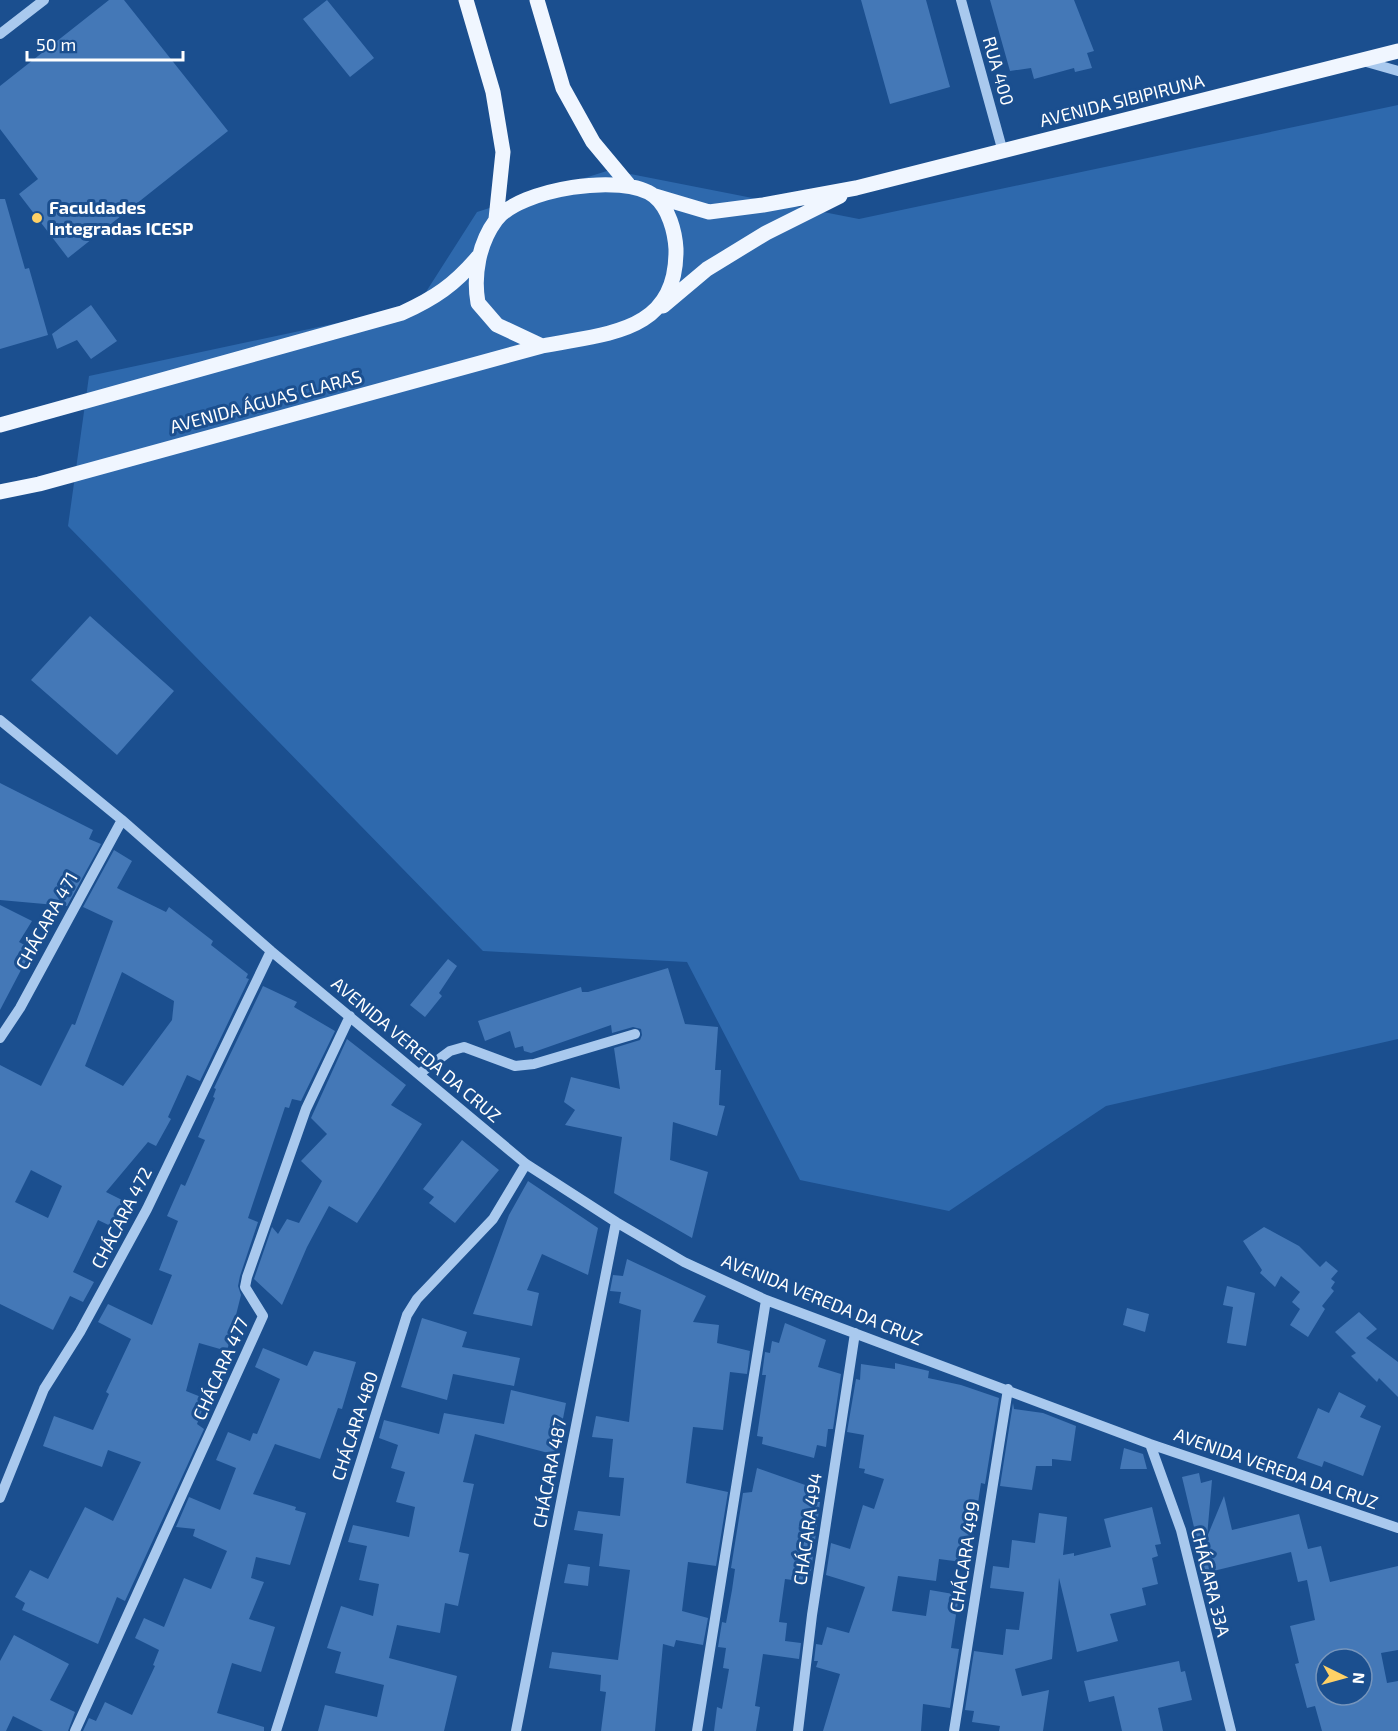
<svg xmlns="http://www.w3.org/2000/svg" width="1398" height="1731" viewBox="0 0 1398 1731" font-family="'Exo 2',sans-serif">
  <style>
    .green { fill: #2e69ad }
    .building { fill: #4478b7; fill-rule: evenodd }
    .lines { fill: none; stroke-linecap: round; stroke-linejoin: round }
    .minor { stroke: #a9c9ee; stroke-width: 10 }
    .major { stroke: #f0f6ff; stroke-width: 15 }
    .poi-dot { fill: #ffd166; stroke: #1b4f8f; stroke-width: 2 }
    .labels { text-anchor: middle; stroke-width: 6; stroke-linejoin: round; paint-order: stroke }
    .street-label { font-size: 18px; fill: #fff; stroke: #1b4f8f }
    .poi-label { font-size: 18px; font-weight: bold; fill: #fff; stroke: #1b4f8f; text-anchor: start }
  </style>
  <rect width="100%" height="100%" fill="#1b4f8f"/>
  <path class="green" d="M1398 105V1039L1106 1106 949 1211 800 1180 687 962 483 951 68 526 89 376 417 306 477 212 610 170 859 219Z"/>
  <path class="building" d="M109 0H124L228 131 68 258 19 194 38 179 0 129V86Z
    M327 0 374 58 350 77 303 19Z
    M861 0H926L950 87 890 104Z
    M990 0H1074L1094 51 1087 53 1092 68 1075 72 1074 68 1034 79 1031 68 1010 71Z
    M0 199H5L25 269 29 268 48 335 0 349Z
    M91 305 117 341 91 359 77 340 57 349 52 334Z
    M90 616 174 691 117 755 31 680Z
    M0 783 93 830 89 839 101 844 67 906 0 900Z
    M114 850 132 861 117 888 166 912 169 907 213 941 211 945 248 974 246 978 249 979 200 1081 187 1075 168 1117 171 1119 156 1146 148 1142 106 1192 134 1206 121 1231 98 1220 73 1272 94 1282 83 1302 70 1296 53 1330 0 1304V1065L41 1086 72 1024 75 1025 113 921 83 907ZM122 972 174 1001 172 1020 123 1086 85 1066ZM31 1170 62 1186 48 1218 15 1202Z
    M0 905 32 921 19 942 32 949 0 1010Z
    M448 959 457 966 439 993 442 996 425 1017 410 1005Z
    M668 968 685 1024 718 1027 715 1070H721L719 1105 725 1106 717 1136 673 1122 670 1160 708 1172 692 1238 614 1193 622 1137 565 1125 575 1110 564 1102 571 1077 620 1089 614 1048 640 1040 642 1035 641 1029 633 1027 612 1033 611 1025 531 1053 524 1051 523 1046 515 1048 510 1031 485 1041 478 1021 581 987 582 992H588Z
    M263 986 297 1002 294 1007 335 1031 301 1101 292 1099 289 1108 285 1107 248 1218 258 1222 240 1276 238 1286 241 1295 227 1351 199 1343 186 1391 206 1399 197 1424 204 1429 125 1601 117 1597 98 1644 22 1610 25 1603 15 1597 30 1570 48 1579 85 1507 113 1521 141 1462 108 1450 102 1467 43 1446 54 1416 93 1430 109 1394 106 1392 131 1339 98 1322 108 1304 152 1325 172 1275 159 1270 178 1221 167 1216 181 1184 185 1186 205 1140 198 1137 215 1098 213 1097 216 1089 214 1088Z
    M347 1039 406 1085 391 1105 422 1124 357 1223 329 1206 307 1247 282 1305 254 1279 272 1227 278 1234 287 1219 299 1223 322 1181 301 1161 327 1134 311 1118Z
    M462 1140 499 1170 455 1223 429 1203 434 1197 423 1189Z
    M528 1181 598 1228 588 1275 542 1254 527 1290 539 1293 532 1326 473 1314 509 1215Z
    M1264 1227 1299 1246 1320 1267 1326 1261 1338 1271 1331 1279 1335 1282 1331 1288 1334 1291 1322 1306 1325 1309 1308 1337 1290 1325 1300 1309 1292 1302 1300 1292 1281 1276 1275 1287 1260 1273 1262 1270 1243 1241Z
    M627 1259 706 1296 693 1322 719 1325 717 1343 750 1351 747 1374 730 1372 723 1430 693 1427 686 1483 728 1492 716 1566 688 1562 682 1611 708 1618 703 1645 676 1640 674 1647 663 1644 655 1731H601L606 1692 600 1691 601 1675 549 1668 552 1652 618 1660 630 1570 599 1566 603 1534 574 1530 578 1511 620 1516 624 1478 609 1477 613 1439 592 1437 596 1416 629 1422 641 1310 619 1303 621 1292 610 1291 613 1275 623 1276Z
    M1227 1286 1255 1293 1246 1346 1227 1343 1233 1307 1223 1305Z
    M1127 1308 1149 1314 1145 1332 1123 1325Z
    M1359 1312 1377 1329 1366 1338 1398 1362V1397L1379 1378 1377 1382 1351 1356 1356 1353 1335 1332Z
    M422 1318 467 1332 462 1347 520 1358 514 1386 453 1374 447 1400 401 1387Z
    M785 1323 826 1340 818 1367 841 1374 833 1429H828L826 1447 817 1445 814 1458 762 1444 763 1437 757 1436 766 1375H762L765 1352 770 1353 772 1341 779 1343Z
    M263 1348 307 1366 314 1351 356 1362 342 1409 338 1408 320 1459 275 1444 253 1494 296 1507 295 1510 306 1513 290 1565 256 1557 251 1578 264 1582 249 1619 275 1627 261 1672 232 1663 217 1713 264 1727V1731H83L89 1718 96 1721 105 1702 132 1715 155 1666 153 1665 159 1650 135 1638 144 1618 164 1627 184 1578 211 1589 227 1551 193 1536 195 1529 176 1527 189 1497 220 1510 236 1468 216 1460 228 1432 250 1441 253 1433 257 1434 280 1379 255 1367Z
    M895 1363 929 1371 928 1378 961 1385 999 1398 985 1484 981 1483 969 1563 939 1559 936 1581 898 1576 892 1611 926 1616 930 1590 959 1595 951 1648 959 1649 950 1708 923 1704 921 1731H823L840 1674 816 1667 818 1661H814L816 1644 822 1645 827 1627 849 1633 865 1587 826 1575 831 1543 850 1549 863 1505 874 1509 884 1479 864 1473 865 1469 859 1468 864 1435 847 1432 856 1379 860 1380 861 1364 895 1369Z
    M511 1390 566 1403 556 1455 475 1434 463 1482 474 1484 459 1552 469 1554 458 1606 445 1603 440 1633 397 1625 389 1658 457 1676 444 1731H318L325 1705 377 1717 384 1685 335 1673 341 1652 327 1648 341 1606 373 1616 379 1584 359 1580 367 1546 348 1542 353 1525 409 1537 415 1507 396 1502 405 1472 391 1468 398 1445 379 1438 384 1420 439 1434 444 1413 504 1424Z
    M1339 1392 1366 1406 1360 1417 1381 1426 1363 1476 1324 1461 1322 1467 1297 1458 1318 1408 1329 1413Z
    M1013 1403 1014 1409 1043 1413 1076 1426 1071 1461 1052 1459V1466H1036L1032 1490 1000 1486Z
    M1124 1448 1143 1454 1147 1469H1120Z
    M757 1468 808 1486 804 1501 820 1502 811 1571 809 1570 807 1582 785 1579 779 1622 787 1623 785 1641 801 1643 799 1659 763 1654 755 1706 760 1707 756 1731H714L717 1707 722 1709 729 1669 723 1668 726 1648 718 1647 722 1622 726 1623 732 1590 735 1569 731 1568 743 1493 752 1492Z
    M1199 1473 1201 1483 1212 1480 1207 1537 1224 1496 1232 1530 1299 1514 1308 1549 1321 1546 1330 1582 1398 1566V1650L1381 1653 1387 1683 1398 1681V1731H1322L1315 1706 1307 1708 1295 1664 1299 1663 1290 1626 1315 1620 1307 1580 1298 1582 1291 1552 1205 1573 1182 1477ZM1326 1659H1362V1681L1366 1695H1326Z
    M1152 1507 1161 1544 1155 1545 1158 1556 1152 1558 1158 1584 1142 1588 1146 1605 1110 1614 1118 1641 1077 1652 1059 1578 1052 1659 1015 1669 1022 1696 1049 1690 1043 1731H999L1000 1726 972 1722 974 1711 965 1710 974 1651 1003 1655 1006 1629 1019 1630 1024 1592 990 1588 993 1566 1009 1568 1012 1540 1035 1543 1039 1513 1067 1517 1063 1555 1074 1553V1556L1111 1547 1104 1519Z
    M568 1564 590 1567 588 1586 564 1583Z
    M14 1635 69 1664 50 1700 75 1712 68 1731H43L13 1716 6 1731H0V1661Z
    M1179 1661 1181 1672 1185 1671 1192 1700 1158 1708 1163 1731H1122L1114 1696 1089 1702 1084 1681Z"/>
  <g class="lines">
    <path class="minor" d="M961 0 1003 152
      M0 34 44 0
      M1363 61 1398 71
      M0 720 122 820 271 951 526 1164 616 1222 684 1262 766 1300 1150 1444 1398 1528
      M0 1038 20 1008 122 820
      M419 1074 450 1051 464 1047 515 1066 534 1064 635 1034
      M1150 1444 1181 1530 1231 1731
      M0 1498 44 1389 80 1332 147 1209 271 951
      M75 1731 263 1316 245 1287 247 1277 306 1109 350 1016
      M276 1731 407 1315 417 1299 493 1219 526 1164
      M516 1731 616 1222
      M697 1731 766 1300
      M798 1731 812 1615 855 1333
      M954 1731 1008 1389"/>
    <path class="major" d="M466 0 493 92 503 152 496 219
      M537 0 563 88 593 142 628 184
      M655 196 709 212 763 205 856 188 1398 51
      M663 306 707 269 766 233 840 196
      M0 425 402 313C435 298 454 285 478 257
      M0 492 39 484 542 346C606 333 677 334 676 249 675 232 669 208 654 196 624 172 519 189 496 220 479 243 473 275 478 303L497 325 542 346"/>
  </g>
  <circle class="poi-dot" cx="37" cy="218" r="6"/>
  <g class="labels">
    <g class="street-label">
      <text transform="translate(998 71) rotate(74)" y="6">RUA 400</text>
      <text transform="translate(1122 101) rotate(-14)" y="6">AVENIDA SIBIPIRUNA</text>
      <text transform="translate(266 402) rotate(-15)" y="6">AVENIDA ÁGUAS CLARAS</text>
      <text transform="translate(47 921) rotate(-61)" y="6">CHÁCARA 471</text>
      <text transform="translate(416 1050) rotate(40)" y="6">AVENIDA VEREDA DA CRUZ</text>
      <text transform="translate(122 1218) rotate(-63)" y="6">CHÁCARA 472</text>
      <text transform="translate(822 1300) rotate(22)" y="6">AVENIDA VEREDA DA CRUZ</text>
      <text transform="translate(221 1369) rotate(-66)" y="6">CHÁCARA 477</text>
      <text transform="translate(355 1426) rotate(-72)" y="6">CHÁCARA 480</text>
      <text transform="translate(1276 1469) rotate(19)" y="6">AVENIDA VEREDA DA CRUZ</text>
      <text transform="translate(550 1473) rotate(-79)" y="6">CHÁCARA 487</text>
      <text transform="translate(808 1529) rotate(-82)" y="6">CHÁCARA 494</text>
      <text transform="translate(965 1557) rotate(-81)" y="6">CHÁCARA 499</text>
      <text transform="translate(1210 1582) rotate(76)" y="6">CHÁCARA 33A</text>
    </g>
    <g class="poi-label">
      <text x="49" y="214">Faculdades<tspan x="49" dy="21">Integradas ICESP</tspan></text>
    </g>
  </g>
  <g transform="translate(1344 1677) rotate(95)"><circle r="28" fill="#1b4f8f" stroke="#7695bc" stroke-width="1.5"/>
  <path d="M0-4.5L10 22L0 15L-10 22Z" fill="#ffd166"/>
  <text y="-9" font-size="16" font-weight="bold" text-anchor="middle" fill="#ffffff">N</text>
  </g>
  <path d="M27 51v9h156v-9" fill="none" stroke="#ffffff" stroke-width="3"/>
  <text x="36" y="51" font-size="18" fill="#ffffff" stroke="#1b4f8f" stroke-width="4.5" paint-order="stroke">50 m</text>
</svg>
